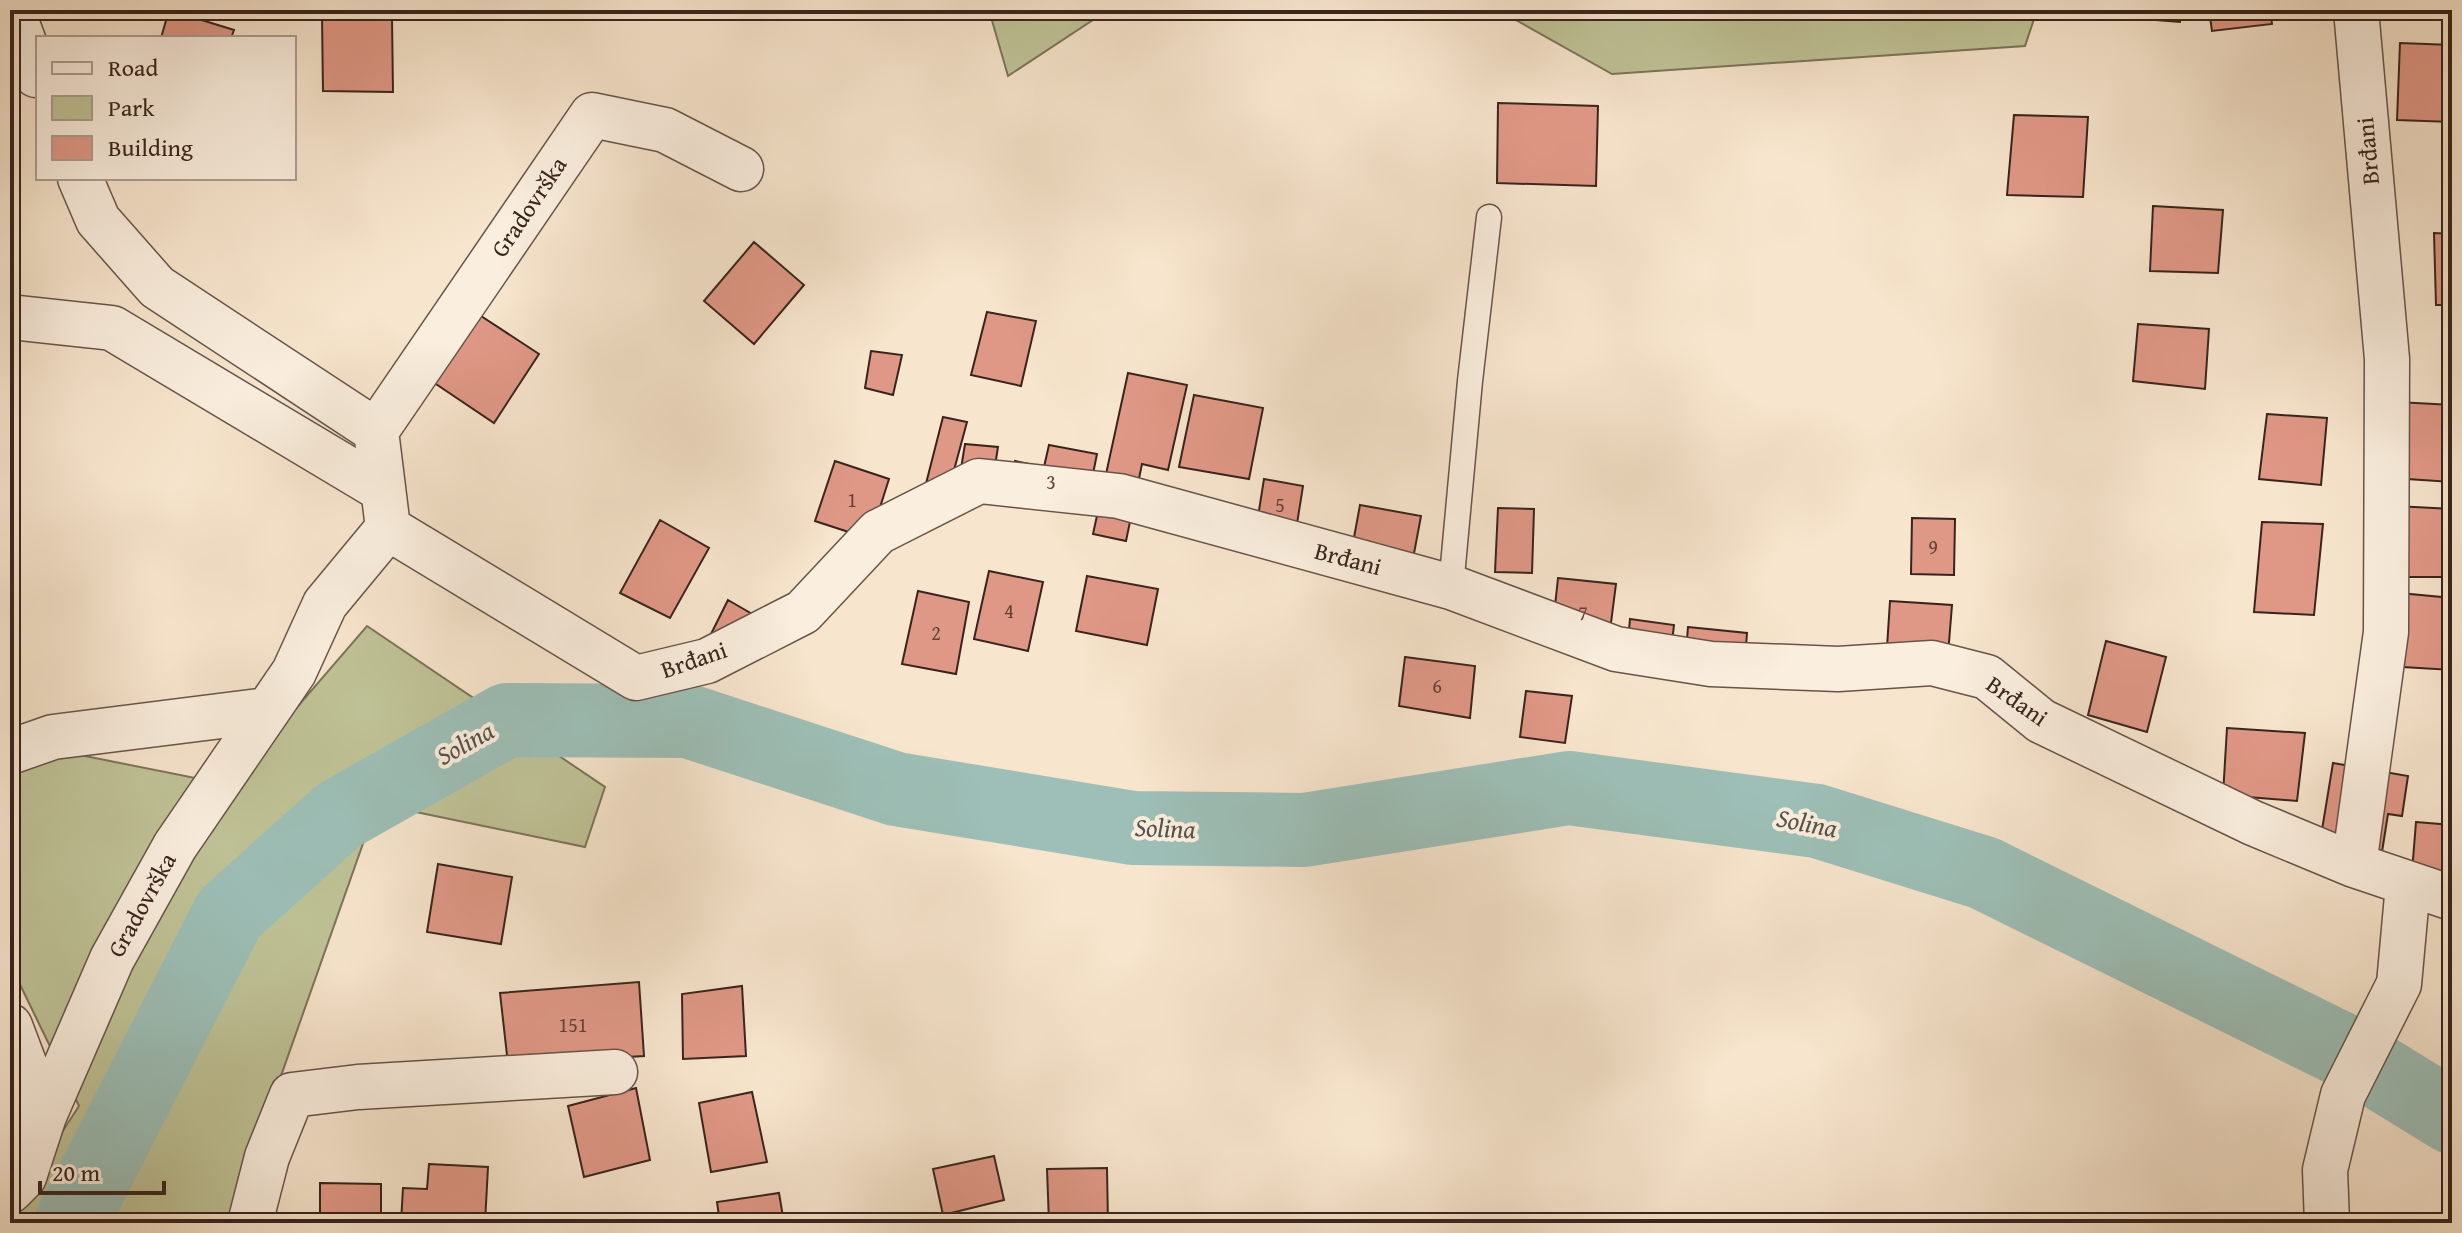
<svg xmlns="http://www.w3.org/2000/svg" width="2462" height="1233" viewBox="0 0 2462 1233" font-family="'Gentium Book Plus',serif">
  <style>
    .green { fill: #bfc397; stroke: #7c745a; stroke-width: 2 }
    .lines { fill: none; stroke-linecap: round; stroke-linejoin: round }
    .river { stroke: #9dbfb7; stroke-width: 74 }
    .building { fill: #e09886; stroke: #39241d; stroke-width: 2 }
    .service-casing { stroke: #685449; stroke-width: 27 }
    .minor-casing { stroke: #685449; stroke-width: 47 }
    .service { stroke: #faeede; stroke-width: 24 }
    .minor { stroke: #faeede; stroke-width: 44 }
    .labels { text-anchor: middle; stroke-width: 8; stroke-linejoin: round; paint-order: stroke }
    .number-label { font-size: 20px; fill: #634137 }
    .street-label { font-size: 24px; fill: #39241d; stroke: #faeede }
    .water-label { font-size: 26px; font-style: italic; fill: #57524b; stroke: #faeede }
  </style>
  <rect width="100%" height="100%" fill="#f7e5cd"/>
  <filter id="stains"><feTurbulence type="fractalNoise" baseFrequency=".0025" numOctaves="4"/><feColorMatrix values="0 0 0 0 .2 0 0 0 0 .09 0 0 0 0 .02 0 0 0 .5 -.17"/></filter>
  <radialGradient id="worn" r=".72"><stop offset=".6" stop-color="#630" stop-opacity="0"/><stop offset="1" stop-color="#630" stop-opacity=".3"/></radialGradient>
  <path class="green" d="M989 10H1108L1008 76Z
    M1498 10H2037L2025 46 1612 74Z
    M367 626 605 787 585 847 377 804 229 1223H10V1212L79 1106 10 964V741L230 785Z"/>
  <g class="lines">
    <path class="river" d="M71 1223 229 914 339 815 507 720 688 721 896 789 1133 828 1304 830 1569 788 1817 821 1984 873 2343 1050 2452 1117"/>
  </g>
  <path class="building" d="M169 10 234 30 231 38H161Z
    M2105 10H2181L2180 22 2104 16Z
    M2209 10H2270L2272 24 2212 31Z
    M2287 10H2331L2330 16 2286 12Z
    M322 17 392 18 393 92 323 91Z
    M2400 43 2452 45V122L2397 120Z
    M1498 103 1598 106 1596 186 1497 183Z
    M2014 115 2088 117 2083 197 2007 195Z
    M2153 206 2223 210 2218 273 2150 271Z
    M2434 233 2452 234V305H2436Z
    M754 242 804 285 754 344 704 301Z
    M987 312 1036 321 1021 386 971 375Z
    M478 314 539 354 494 423 433 382Z
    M2138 324 2209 329 2205 389 2133 381Z
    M871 351 902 355 893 395 865 388Z
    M1128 373 1187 385 1168 470 1142 464 1126 541 1093 534Z
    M1194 395 1263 408 1249 479 1179 467Z
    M2397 402 2452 405V482L2392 478Z
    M2267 414 2327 418 2321 485 2259 479Z
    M943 417 967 422 940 522 918 515Z
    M965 444 998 447 991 491 958 487Z
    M1049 445 1097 454 1085 513 1007 497 1015 461 1044 467Z
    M835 461 889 479 870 539 815 521Z
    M1264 479 1303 486 1296 530 1257 523Z
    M1360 505 1421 516 1409 580 1348 570Z
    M2395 506 2452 509V577H2388Z
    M1498 508 1534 509 1532 573 1495 572Z
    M1912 518 1955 519 1954 575 1911 574Z
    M660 520 709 548 670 618 620 593Z
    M2262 522 2323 524 2314 615 2254 612Z
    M989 571 1043 582 1028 651 974 639Z
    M1087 576 1158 589 1147 645 1076 631Z
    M1558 578 1616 584 1608 646 1551 643Z
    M918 591 969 602 956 674 902 664Z
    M2389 592 2452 598V670L2386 666Z
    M728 600 759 618 705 646Z
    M1890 601 1952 605 1947 667 1886 663Z
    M1630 619 1674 625 1668 674 1625 671Z
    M1688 627 1747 633 1743 687 1684 676Z
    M2106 641 2166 657 2147 732 2088 715Z
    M1405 657 1475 666 1470 718 1399 706Z
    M1526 691 1572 696 1565 743 1520 737Z
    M2227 728 2305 733 2297 801 2223 795Z
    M2333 763 2408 776 2402 816 2388 814 2381 858 2319 848Z
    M2416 822 2452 825V901L2410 897Z
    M438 864 512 877 501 944 427 932Z
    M639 982 644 1056 508 1064 500 993Z
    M742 986 746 1056 683 1059 682 994Z
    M636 1088 650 1160 584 1177 568 1106Z
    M752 1092 767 1162 711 1172 699 1103Z
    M994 1156 1004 1200 943 1215 933 1169Z
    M429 1164 488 1167 485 1223H401L403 1188 427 1189Z
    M1107 1168 1108 1223H1049L1047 1169Z
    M320 1183 381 1184V1223H320Z
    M779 1193 784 1223H720L717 1202Z
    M544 1215 602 1219V1223H544Z"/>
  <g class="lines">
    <g class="service-casing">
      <path id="service" d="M1451 587 1470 381 1489 217"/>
    </g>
    <g class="minor-casing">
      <path id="minor" d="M12 10 36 75
        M10 317 112 328 383 490
        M376 431 592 115 665 130 741 169
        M388 528 636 678 707 661 803 612 878 532 979 481 1119 496 1451 587 1616 649 1711 664 1838 669 1932 663 1987 677 2041 721 2253 823 2354 865 2452 898
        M10 752 53 737 268 710
        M2354 865 2386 632 2387 359 2356 10
        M10 1026 44 1116
        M10 1191 24 1177 44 1116 112 959 175 846 294 672 325 604 388 528 376 431 157 287 98 220 80 178
        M250 1223 267 1157 292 1095 358 1087 615 1072
        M2327 1223 2325 1170 2343 1095 2399 984 2408 885"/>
    </g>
    <use href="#service" class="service"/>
    <use href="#minor" class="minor"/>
  </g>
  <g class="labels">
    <g class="number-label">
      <text x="1051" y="489">3</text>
      <text x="852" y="507">1</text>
      <text x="1280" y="512">5</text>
      <text x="1933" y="554">9</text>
      <text x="1009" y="618">4</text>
      <text x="1583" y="620">7</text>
      <text x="936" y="640">2</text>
      <text x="1437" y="693">6</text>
      <text x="573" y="1032">151</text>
    </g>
    <g class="street-label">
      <text transform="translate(2368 151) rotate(-95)" y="8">Brđani</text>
      <text transform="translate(529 207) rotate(-56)" y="8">Gradovrška</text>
      <text transform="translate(1348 559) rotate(15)" y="8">Brđani</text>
      <text transform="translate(694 660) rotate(-19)" y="8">Brđani</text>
      <text transform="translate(2017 701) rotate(35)" y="8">Brđani</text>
      <text transform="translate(142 905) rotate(-61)" y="8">Gradovrška</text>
    </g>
    <g class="water-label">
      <text transform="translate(465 743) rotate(-29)" y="9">Solina</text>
      <text transform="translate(1807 823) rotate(11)" y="9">Solina</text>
      <text transform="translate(1165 828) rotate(2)" y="9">Solina</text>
    </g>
  </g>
  <rect width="2462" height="1233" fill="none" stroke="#f7e5cd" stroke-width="40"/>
  <rect x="12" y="12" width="2438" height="1209" fill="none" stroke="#39241d" stroke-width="4"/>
  <rect x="20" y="20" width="2422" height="1193" fill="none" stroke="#39241d" stroke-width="2"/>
  <rect x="36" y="36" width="260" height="144" fill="#faeede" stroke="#ad9d91" stroke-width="2"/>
  <rect x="52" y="62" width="40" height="12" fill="#faeede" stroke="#ad9d91" stroke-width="2"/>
  <text x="108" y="76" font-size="24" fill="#39241d">Road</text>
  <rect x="52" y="96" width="40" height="24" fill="#bfc397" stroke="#ad9d91" stroke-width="2"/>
  <text x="108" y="116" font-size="24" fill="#39241d">Park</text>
  <rect x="52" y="136" width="40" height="24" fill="#e09886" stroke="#ad9d91" stroke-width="2"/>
  <text x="108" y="156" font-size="24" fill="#39241d">Building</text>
  <path d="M40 1181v12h124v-12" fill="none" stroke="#39241d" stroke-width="4"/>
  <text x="52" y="1181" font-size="24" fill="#39241d" stroke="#faeede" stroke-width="6" paint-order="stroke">20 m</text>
  <rect width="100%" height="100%" filter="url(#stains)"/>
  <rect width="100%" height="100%" fill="url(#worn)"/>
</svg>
